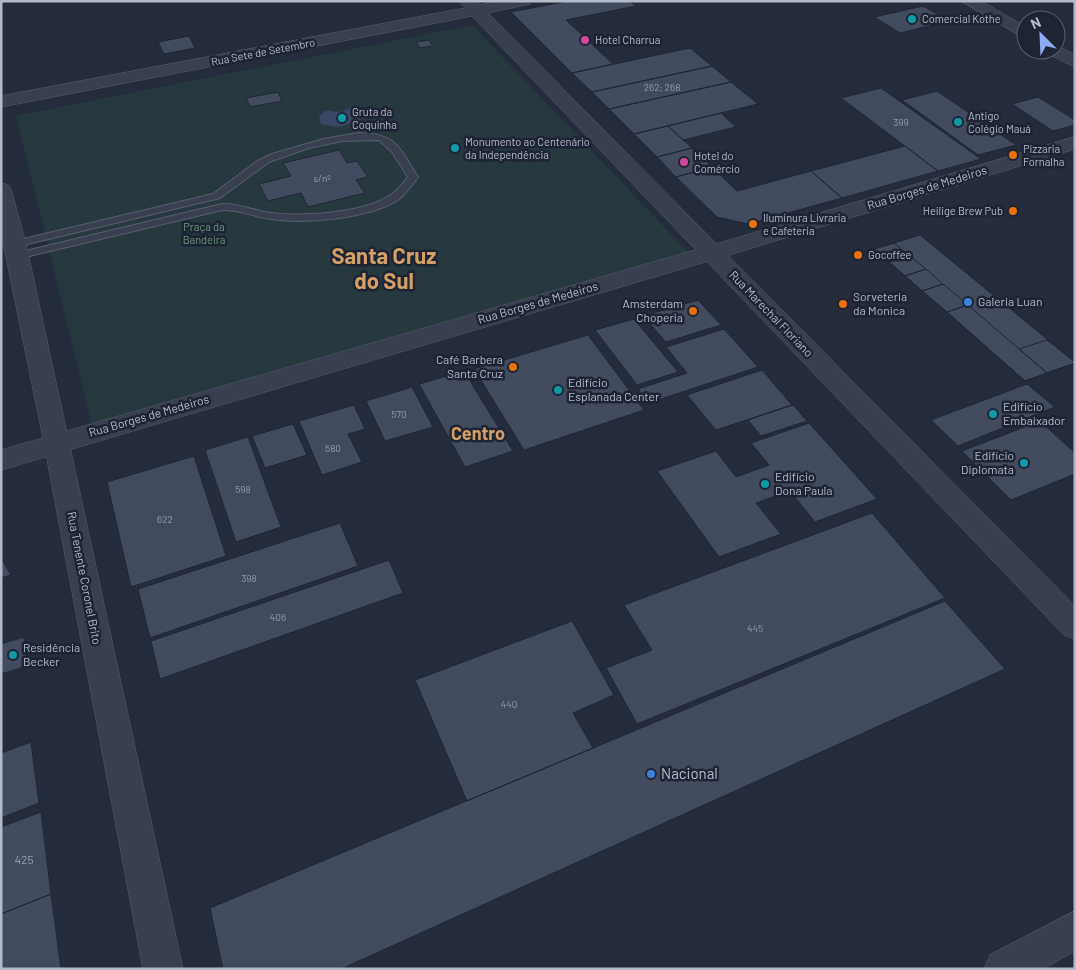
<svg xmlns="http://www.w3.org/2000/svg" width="1076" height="970" viewBox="0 0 1076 970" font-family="Barlow,sans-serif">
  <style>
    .green { fill: #27393e }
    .water { fill: #394764 }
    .building { fill: #414b5d; stroke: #202635 }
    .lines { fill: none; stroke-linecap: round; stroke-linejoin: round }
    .service-casing { stroke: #575d6c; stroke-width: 2 }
    .minor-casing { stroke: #575d6c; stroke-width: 1 }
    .tertiary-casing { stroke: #575d6c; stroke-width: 1 }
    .service { fill: #393f4e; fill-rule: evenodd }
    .minor { fill: #393f4e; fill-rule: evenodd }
    .tertiary { fill: #393f4e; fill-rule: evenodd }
    .culture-dot { fill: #0f9aa8; stroke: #1e2433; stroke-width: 2 }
    .hotel-dot { fill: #d1479c; stroke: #1e2433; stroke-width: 2 }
    .food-dot { fill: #e8710a; stroke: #1e2433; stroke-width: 2 }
    .shop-dot { fill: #3f7fe0; stroke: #1e2433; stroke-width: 2 }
    .labels { text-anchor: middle; stroke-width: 5; stroke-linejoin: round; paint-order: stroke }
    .number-label { font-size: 10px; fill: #989eae }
    .far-poi-label { font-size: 11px; fill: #b5bac9; stroke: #1e2433; text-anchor: start }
    .far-street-label { font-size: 11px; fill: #b5bac9; stroke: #1e2433 }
    .far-park-label { font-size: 11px; fill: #6c997b; stroke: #1e2433 }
    .street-label { font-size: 12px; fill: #b5bac9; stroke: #1e2433 }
    .poi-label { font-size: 12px; fill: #b5bac9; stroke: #1e2433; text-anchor: start }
    .near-number-label { font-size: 12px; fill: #989eae }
    .near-poi-label { font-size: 15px; fill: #b5bac9; stroke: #1e2433; text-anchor: start }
    .district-label { font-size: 18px; font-weight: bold; fill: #d29f66; stroke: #1e2433 }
    .town-label { font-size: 22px; font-weight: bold; fill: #d29f66; stroke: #1e2433 }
  </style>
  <rect width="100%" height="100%" fill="#252d3d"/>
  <path class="green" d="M472 25 689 253 92 425 16 116Z"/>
  <path class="water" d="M351 107 362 115 360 121 339 127 321 124 319 116C330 107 329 112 339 112 343 112 348 109 351 107Z"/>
  <path class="building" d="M568 1H630L636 6 566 20 613 64 572 73 511 12Z
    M923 6 949 21 900 33 874 17Z
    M189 36 195 48 164 54 158 42Z
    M429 40 433 46 420 48 416 42Z
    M690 48 712 66 592 92 572 73Z
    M712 66 731 82 609 109 592 92Z
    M731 82 758 104 634 134 609 109Z
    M881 88 981 159 938 171 841 98Z
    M937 91 1016 145 978 155 902 100Z
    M278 92 282 101 250 107 246 98Z
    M1038 97 1075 120V125L1053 131 1012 104Z
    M721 113 736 127 683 140 668 126Z
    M668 126 692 148 657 157 634 134Z
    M905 146 938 171 842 198 811 171Z
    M692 148 712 167 676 177 657 157Z
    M339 150 347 163 357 161 368 177 356 180 365 193 308 207 301 193 268 201 259 184 291 176 283 163Z
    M712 167 737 191 811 171 842 198 748 224 717 217 676 177Z
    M920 235 1075 362V363L1025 381 874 249Z
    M894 243 910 256 889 262 874 249Z
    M910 256 926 269 905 276 889 262Z
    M926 269 943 284 922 291 905 276Z
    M943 284 968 305 947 312 922 291Z
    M698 300 721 325 666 342 643 316Z
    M968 305 1019 349 1047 373 1025 381 947 312Z
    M634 319 678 372 637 385 595 330Z
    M724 329 758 367 649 403 638 389 687 373 666 347Z
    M588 335 644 410 524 450 474 369Z
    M1047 340 1075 362V363L1047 373 1019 349Z
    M762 370 792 405 716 430 687 395Z
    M464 371 513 451 465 467 419 384Z
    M1027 384 1055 407 958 446 931 420Z
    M412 387 433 427 385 441 366 401Z
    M354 405 365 429 348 434 362 462 322 475 299 421Z
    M793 405 807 421 761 436 748 420Z
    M1040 421 1075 453V474L1011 500 962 451Z
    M809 423 877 499 815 522 790 491 756 503 781 534 719 557 657 471 716 451 736 477 769 465 751 443Z
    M293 424 307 455 265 468 252 436Z
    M248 437 281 527 236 542 205 450Z
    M194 456 226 556 131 587 107 482Z
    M872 513 945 598 637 724 606 668 652 650 624 605Z
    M340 523 358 566 150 638 138 589Z
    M1 558 11 575 1 578Z
    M389 560 403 593 160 679 151 641Z
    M945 601 1005 669 341 969H223L210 908Z
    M572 621 614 695 573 713 593 748 467 801 415 680Z
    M24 637 27 666 1 674V644Z
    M31 742 39 803 1 818V753Z
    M41 812 51 894 1 914V827Z
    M51 894 61 969H1V914Z"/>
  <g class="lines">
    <g class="service-casing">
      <path id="service" d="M358 133C397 133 399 148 418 177 412 185 406 194 398 200 368 219 305 224 271 219 254 217 239 209 222 210L17 259 12 256 17 253 222 204C240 203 254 211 271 213 303 217 366 213 392 194 398 190 403 183 408 177L392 152 379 140 342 141 309 148 269 162 220 198 15 247 10 244 15 241 213 194 256 162 272 154 324 139Z"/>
    </g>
    <g class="minor-casing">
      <path id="minor" d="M1075 137V149L739 252 1 470V450L723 242Z"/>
    </g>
    <g class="tertiary-casing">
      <path id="tertiary" d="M459 1H476L480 5 498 1H532L530 4 488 13 1075 606V639L1064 635 472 16 1 107V96L465 8Z
        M961 1H981L1026 27V39Z
        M1056 45 1075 55V67L1048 54 1046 50H1056Z
        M1 183 8 185 11 189 26 244 183 969H143L44 443 1 232Z
        M1075 911V951L1043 969H984L990 955Z"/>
    </g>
    <use href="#service" class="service"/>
    <use href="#minor" class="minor"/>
    <use href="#tertiary" class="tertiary"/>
  </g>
  <g class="culture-dot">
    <circle cx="912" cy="19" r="5"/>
    <circle cx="342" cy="118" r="5"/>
    <circle cx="958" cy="122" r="5"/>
    <circle cx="455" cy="148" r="5"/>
    <circle cx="558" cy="390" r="5"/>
    <circle cx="993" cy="414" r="5"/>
    <circle cx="1024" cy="463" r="5"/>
    <circle cx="765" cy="484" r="5"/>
    <circle cx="13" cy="655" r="5"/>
  </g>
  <g class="hotel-dot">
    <circle cx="585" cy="40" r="5"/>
    <circle cx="684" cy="162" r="5"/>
  </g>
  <g class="food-dot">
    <circle cx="1013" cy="155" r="5"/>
    <circle cx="1013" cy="211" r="5"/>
    <circle cx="753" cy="224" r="5"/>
    <circle cx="858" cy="255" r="5"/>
    <circle cx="843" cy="304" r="5"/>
    <circle cx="693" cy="311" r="5"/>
    <circle cx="513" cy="367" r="5"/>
  </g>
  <g class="shop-dot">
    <circle cx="968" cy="302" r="5"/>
    <circle cx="651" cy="774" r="5"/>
  </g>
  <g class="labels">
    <g class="number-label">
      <text x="662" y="91">262; 268</text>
      <text x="901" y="126">399</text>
      <text x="322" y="182">s/nº</text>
      <text x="399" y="418">570</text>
      <text x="333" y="452">580</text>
      <text x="243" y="493">598</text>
      <text x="165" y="523">622</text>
      <text x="249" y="582">398</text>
      <text x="278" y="621">406</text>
      <text x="755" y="632">445</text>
      <text x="509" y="708">440</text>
    </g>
    <g class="far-poi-label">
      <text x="922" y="23">Comercial Kothe</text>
      <text x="595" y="44">Hotel Charrua</text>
      <text x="352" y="116">Gruta da<tspan x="352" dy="13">Coquinha</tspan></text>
      <text x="968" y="120">Antigo<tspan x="968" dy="13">Colégio Mauá</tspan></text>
      <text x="465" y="146">Monumento ao Centenário<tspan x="465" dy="13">da Independência</tspan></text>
      <text x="1023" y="153">Pizzaria<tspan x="1023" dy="13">Fornalha</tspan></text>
      <text x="694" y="160">Hotel do<tspan x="694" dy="13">Comércio</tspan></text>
      <text x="1003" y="215" text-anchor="end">Heilige Brew Pub</text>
      <text x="763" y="222">Iluminura Livraria<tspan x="763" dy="13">e Cafeteria</tspan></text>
      <text x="868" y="259">Gocoffee</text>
    </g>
    <g class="far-street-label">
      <text transform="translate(263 52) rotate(-11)" y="4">Rua Sete de Setembro</text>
    </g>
    <g class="far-park-label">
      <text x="204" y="231">Praça da<tspan x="204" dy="13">Bandeira</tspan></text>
    </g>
    <g class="street-label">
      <text transform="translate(927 188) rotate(-17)" y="4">Rua Borges de Medeiros</text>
      <text transform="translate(538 303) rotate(-16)" y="4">Rua Borges de Medeiros</text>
      <text transform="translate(771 314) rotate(46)" y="4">Rua Marechal Floriano</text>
      <text transform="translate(149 416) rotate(-16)" y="4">Rua Borges de Medeiros</text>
      <text transform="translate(84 578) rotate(79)" y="4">Rua Tenente Coronel Brito</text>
    </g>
    <g class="poi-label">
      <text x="853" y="301">Sorveteria<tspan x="853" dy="14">da Monica</tspan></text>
      <text x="978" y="306">Galeria Luan</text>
      <text x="683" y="308" text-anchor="end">Amsterdam<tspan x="683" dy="14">Choperia</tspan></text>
      <text x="503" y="364" text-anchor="end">Café Barbera<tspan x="503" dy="14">Santa Cruz</tspan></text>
      <text x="568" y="387">Edifício<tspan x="568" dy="14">Esplanada Center</tspan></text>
      <text x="1003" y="411">Edifício<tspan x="1003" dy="14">Embaixador</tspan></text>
      <text x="1014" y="460" text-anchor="end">Edifício<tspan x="1014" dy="14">Diplomata</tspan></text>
      <text x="775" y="481">Edifício<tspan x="775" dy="14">Dona Paula</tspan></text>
      <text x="23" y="652">Residência<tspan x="23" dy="14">Becker</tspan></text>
    </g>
    <g class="near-number-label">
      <text x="24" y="864">425</text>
    </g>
    <g class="near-poi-label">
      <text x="661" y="779">Nacional</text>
    </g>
    <g class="district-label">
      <text x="478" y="440">Centro</text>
    </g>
    <g class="town-label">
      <text x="384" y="264">Santa Cruz<tspan x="384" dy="25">do Sul</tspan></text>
    </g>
  </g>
  <rect width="1076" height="970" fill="none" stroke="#b5bac9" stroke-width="5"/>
  <g transform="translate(1041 35) rotate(336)"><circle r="24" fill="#1e2433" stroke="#5a606f"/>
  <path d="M0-4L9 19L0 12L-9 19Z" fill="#8dabf5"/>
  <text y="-8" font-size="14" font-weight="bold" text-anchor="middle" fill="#b5bac9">N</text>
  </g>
</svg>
